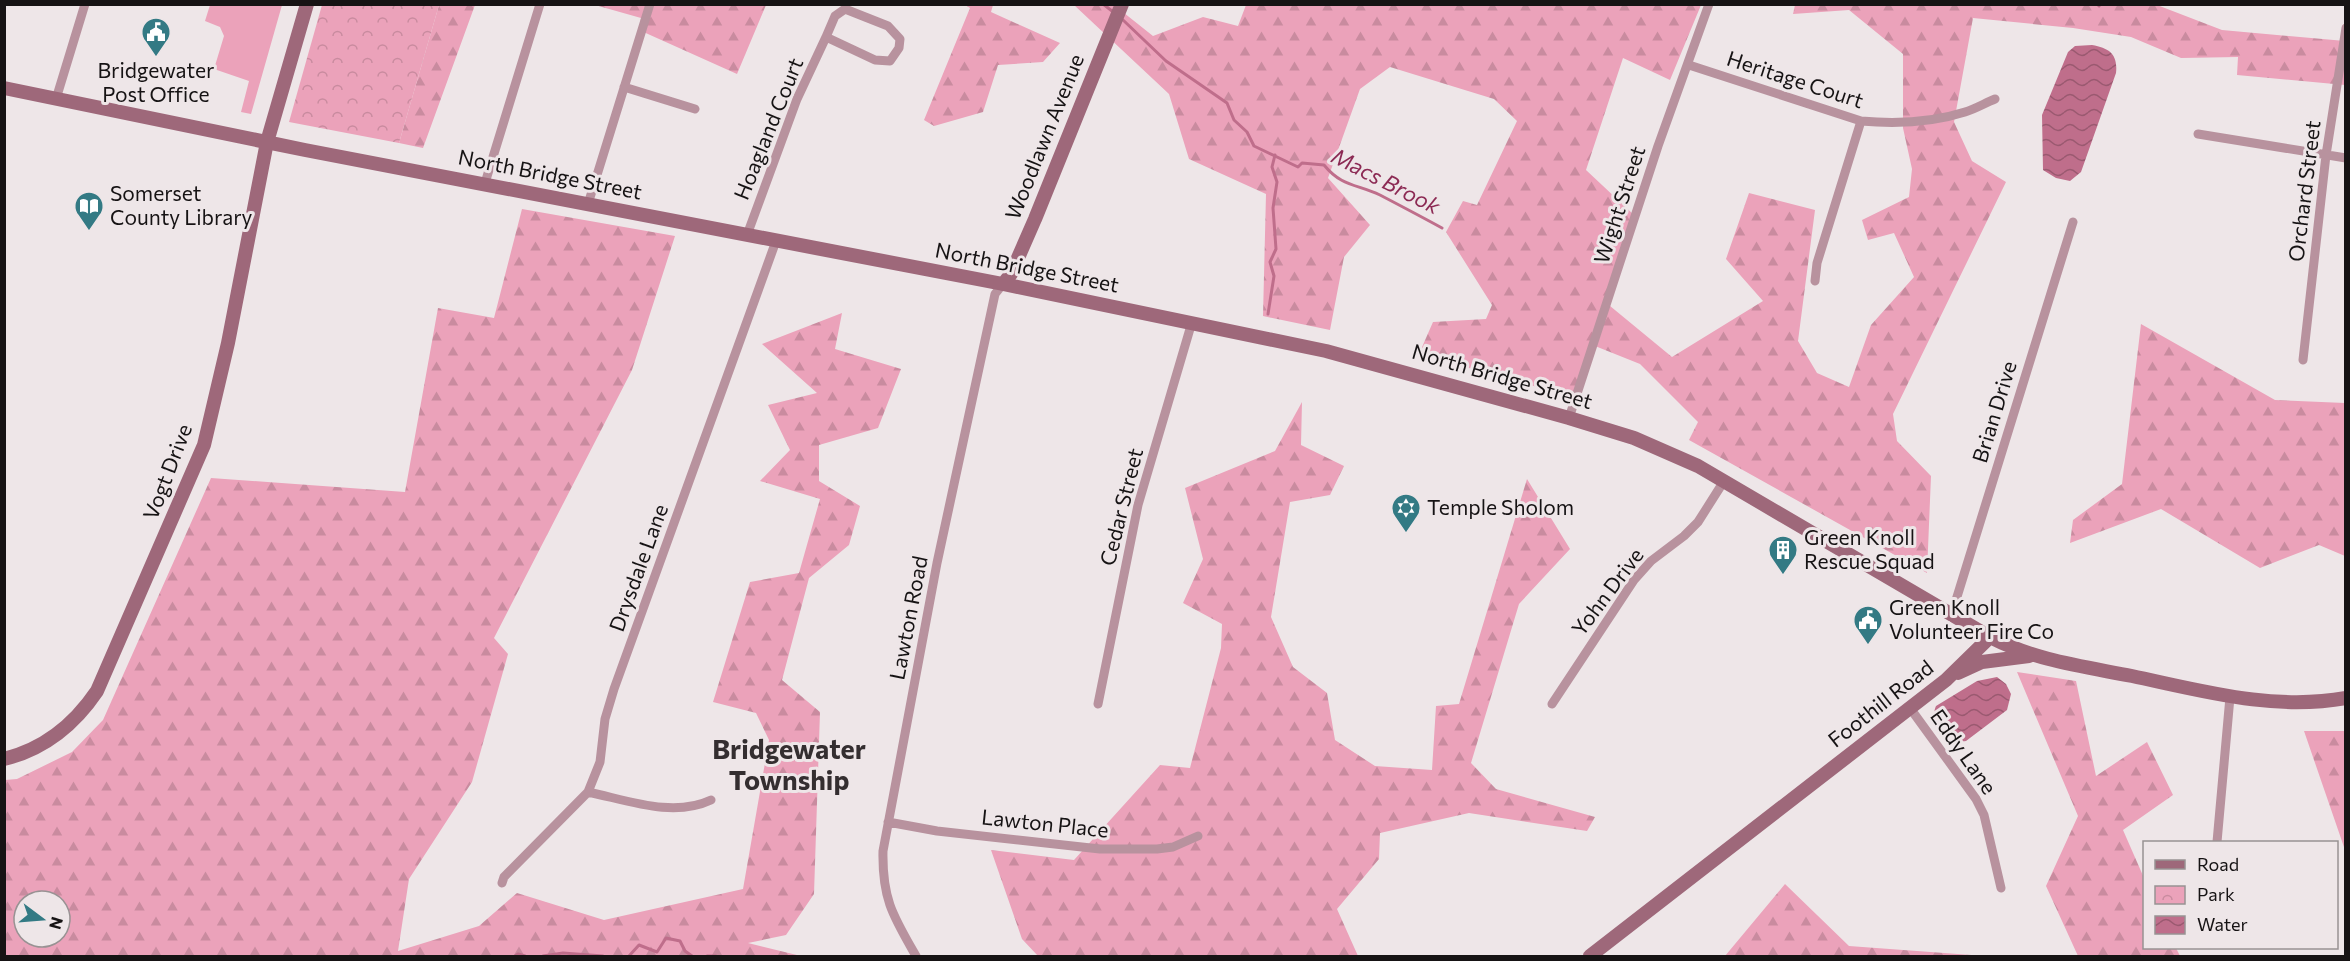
<svg xmlns="http://www.w3.org/2000/svg" width="2350" height="961" viewBox="0 0 2350 961" font-family="Commissioner,sans-serif">
  <style>
    .grass { fill: #eba2ba }
    .forest { fill: url(#forest-firs); fill-rule: evenodd }
    .park { fill: url(#park-crowns) }
    .water { fill: url(#water-waves) }
    .lines { fill: none; stroke-linecap: round; stroke-linejoin: round }
    .stream { stroke: #bf6e8b; stroke-width: 3 }
    .street { stroke: #b8929e; stroke-width: 9 }
    .secondary { stroke: #9e687a; stroke-width: 14 }
    .labels { text-anchor: middle; stroke-width: 6; stroke-linejoin: round; paint-order: stroke }
    .poi-label { font-size: 21px; fill: #161314; stroke: #eee6e8; text-anchor: start }
    .street-label { font-size: 21px; fill: #161314; stroke: #eee6e8 }
    .water-label { font-size: 22px; font-style: italic; fill: #8c2a54; stroke: #eee6e8 }
    .district-label { font-size: 27px; font-weight: bold; fill: #342e30; stroke: #eee6e8 }
  </style>
  <defs>
    <pattern id="forest-firs" width="22" height="20" patternUnits="userSpaceOnUse" patternTransform="scale(1.5)"><rect width="22" height="20" fill="#eba2ba"/><path d="M5 1l3.5 6h-7zM16 11l3.5 6h-7z" fill="#c98b9f"/></pattern>
    <pattern id="park-crowns" width="20" height="18" patternUnits="userSpaceOnUse" patternTransform="scale(1.5)"><rect width="20" height="18" fill="#eba2ba"/><path d="M2 6a3 3 0 1 1 6 0M12 15a3 3 0 1 1 6 0" fill="none" stroke="#c98b9f"/></pattern>
    <pattern id="water-waves" width="16" height="10" patternUnits="userSpaceOnUse" patternTransform="scale(1.5)"><rect width="16" height="10" fill="#bf6e8b"/><path d="M0 5q4-4 8 0t8 0" fill="none" stroke="#9a5970"/></pattern>
  </defs>
  <rect width="100%" height="100%" fill="#eee6e8"/>
  <path class="grass" d="M210 5H282L251 114 241 112 249 81 214 69 224 36 220 27 205 21Z"/>
  <path class="forest" d="M439 5H475L423 148 399 143Z
    M595 5H766L737 74 639 30 641 18Z
    M965 5H993L991 12 1060 43 1043 62 998 65 983 112 934 126 924 120 970 8Z
    M1074 5H1114L1153 36 1203 17 1238 26 1246 5H1701L1670 80 1623 58 1586 170 1634 215 1604 301 1672 357 1763 301 1726 259 1749 193 1815 210 1798 341 1817 373 1849 387 1871 325 1914 277 1894 233 1868 240 1862 220 1909 197 1912 169 1903 128V54L1849 10 1793 14 1795 5H2157L2222 30 2345 41V85L2237 75 2238 57 2181 58 2131 37 2073 28 1973 18 1954 122 1972 161 2006 182 1893 414 1897 441 1931 476 1927 573 1689 440 1698 422 1640 364 1590 344 1573 397 1419 354 1433 322 1486 319 1492 305 1446 232 1463 201 1477 205 1517 121 1494 99 1390 67 1360 89 1328 178 1370 225 1344 257 1330 330 1263 316 1266 194 1189 159 1169 94Z
    M522 209 675 236 632 370 494 638 508 654 472 782 409 879 398 951 479 926 517 893 604 920 743 889 769 740 756 713 713 702 750 582 799 573 820 499 760 481 790 450 768 405 817 393 762 344 842 313 835 349 901 369 878 428 819 445V481L860 506 849 545 809 578 782 680 820 712 814 894 786 935 748 943 801 956H5V780L17 779 72 752 103 720 211 478 405 492 438 308 494 318ZM24 901H60V937H24Z
    M2141 324 2275 400 2345 403V556L2319 545 2260 568 2161 509 2070 543 2073 520 2122 484Z
    M1302 402 1301 445 1344 466 1330 495 1290 502 1271 617 1293 667 1327 693 1335 740 1375 766 1432 770 1436 706 1459 704 1527 479 1570 549 1519 604 1471 763 1496 789 1595 817 1587 831 1469 813 1380 833 1379 859 1337 909 1358 956H1038L1022 939 991 850 1074 860 1160 765 1190 768 1221 648 1222 624 1183 603 1203 559 1185 488 1275 451Z
    M2017 672 2076 681 2096 776 2147 742 2173 795 2123 830 2144 878V948H2176L2180 956H2078L2046 886 2078 816Z
    M2304 731H2345V850Z
    M1785 884 1849 946 1985 956H1725Z"/>
  <path class="park" d="M322 5H439L399 143 289 122Z"/>
  <path class="water" d="M2092 45C2110 48 2118 55 2116 73L2081 172 2070 181 2056 178 2043 170 2042 115 2068 52 2075 46Z
    M1997 677 2006 684 2011 694 2007 710 1966 741C1949 744 1928 723 1936 706L1977 681Z"/>
  <g class="lines">
    <path class="stream" d="M1103 4 1112 11
      M2099 6 2100 4
      M1123 20 1166 61 1227 103 1234 120 1247 132 1254 146 1298 167 1302 163 1324 165C1342 187 1357 184 1380 195 1401 206 1422 217 1442 228
      M1268 314 1274 276 1270 262 1276 249 1273 208 1277 182 1272 167 1275 155
      M515 956 518 954 525 956
      M543 956 563 953 603 956
      M629 956 639 945 657 952 666 938 680 941 685 951 692 956
      M707 956H716"/>
    <path class="street" d="M845 9 888 26 900 39 899 48 890 61 875 60 826 37 835 16Z
      M1689 65 1861 121C1896 124 1931 123 1965 112 1975 109 1985 103 1995 99
      M624 87 695 109
      M56 99 85 4
      M2198 134 2346 158
      M485 183 540 4
      M588 204 650 4
      M747 235 797 99 826 37
      M1815 281 1817 263 1861 121
      M2303 360 2326 155 2346 28
      M1569 418 1658 146 1709 4
      M1952 613 2073 222
      M1098 704 1138 505 1192 322
      M1552 704 1634 580 1651 561 1684 536 1698 522 1724 481
      M1910 708 1976 799 1984 815 2001 888
      M588 792C627 800 673 818 711 800
      M888 822 937 831 1100 849H1157L1173 847 1198 836
      M2217 842 2230 697
      M502 883 504 877 588 792 600 762 605 719 614 689 776 241
      M916 956C893 916 882 899 883 851L937 563 995 294 1003 284"/>
    <path class="secondary" d="M4 88 305 150 1003 284 1326 351 1569 418 1634 438 1698 466 1990 637C2037 661 2081 666 2132 676 2203 691 2273 711 2346 698
      M1003 284 1011 274 1035 219 1122 4
      M1958 673 1982 662 2029 656
      M4 759C45 749 74 725 97 691L204 445 228 343 267 142 307 4
      M1590 956 1946 680 1990 637"/>
  </g>
  <defs>
    <g id="civic-pin" transform="scale(1.5)"><path d="M0 17L-7.5 6A9.5 9.5 0 1 1 7.5 6Z" fill="#337a84" stroke="#eee6e8"/><path d="M-.6-6.5H3V-4.5H.6V-3L4-1V1h2V6H-6V1h2V-1L-.6-3ZM-1.2 2.5V6h2.4V2.5Z" fill="#fff"/></g>
    <g id="library-pin" transform="scale(1.5)"><path d="M0 17L-7.5 6A9.5 9.5 0 1 1 7.5 6Z" fill="#337a84" stroke="#eee6e8"/><path d="M-6-4Q-3-5.5-.7-3.5V5Q-3 3-6 4ZM6-4Q3-5.5 .7-3.5V5Q3 3 6 4Z" fill="#fff"/></g>
    <g id="synagogue-pin" transform="scale(1.5)"><path d="M0 17L-7.5 6A9.5 9.5 0 1 1 7.5 6Z" fill="#337a84" stroke="#eee6e8"/><path d="M0-6.5L5.6 3.2H-5.6ZM0 6.5L5.6-3.2H-5.6Z" fill="#fff"/></g>
    <g id="building-pin" transform="scale(1.5)"><path d="M0 17L-7.5 6A9.5 9.5 0 1 1 7.5 6Z" fill="#337a84" stroke="#eee6e8"/><path d="M-4-6H4V6H1V3H-1V6H-4ZM-2.5-4.3h1.7v1.8h-1.7ZM.8-4.3h1.7v1.8H.8ZM-2.5-1h1.7V.8h-1.7ZM.8-1h1.7V.8H.8Z" fill="#fff"/></g>
  </defs>
  <g fill-rule="evenodd">
    <use href="#civic-pin" x="156" y="32"/>
    <use href="#library-pin" x="89" y="206"/>
    <use href="#synagogue-pin" x="1406" y="508"/>
    <use href="#building-pin" x="1783" y="550"/>
    <use href="#civic-pin" x="1868" y="620"/>
  </g>
  <g class="labels">
    <g class="poi-label">
      <text x="156" y="78" text-anchor="middle">Bridgewater<tspan x="156" dy="24">Post Office</tspan></text>
      <text x="110" y="201">Somerset<tspan x="110" dy="24">County Library</tspan></text>
      <text x="1427" y="515">Temple Sholom</text>
      <text x="1804" y="545">Green Knoll<tspan x="1804" dy="24">Rescue Squad</tspan></text>
      <text x="1889" y="615">Green Knoll<tspan x="1889" dy="24">Volunteer Fire Co</tspan></text>
    </g>
    <g class="street-label">
      <text transform="translate(1795 80) rotate(18)" y="7">Heritage Court</text>
      <text transform="translate(769 129) rotate(-68)" y="7">Hoagland Court</text>
      <text transform="translate(1045 137) rotate(-68)" y="7">Woodlawn Avenue</text>
      <text transform="translate(550 175) rotate(11)" y="7">North Bridge Street</text>
      <text transform="translate(2305 191) rotate(-83)" y="7">Orchard Street</text>
      <text transform="translate(1620 205) rotate(-72)" y="7">Wight Street</text>
      <text transform="translate(1027 268) rotate(11)" y="7">North Bridge Street</text>
      <text transform="translate(1502 377) rotate(16)" y="7">North Bridge Street</text>
      <text transform="translate(1995 412) rotate(-73)" y="7">Brian Drive</text>
      <text transform="translate(168 472) rotate(-69)" y="7">Vogt Drive</text>
      <text transform="translate(1122 507) rotate(-76)" y="7">Cedar Street</text>
      <text transform="translate(639 568) rotate(-70)" y="7">Drysdale Lane</text>
      <text transform="translate(1608 592) rotate(-53)" y="7">Yohn Drive</text>
      <text transform="translate(909 618) rotate(-79)" y="7">Lawton Road</text>
      <text transform="translate(1881 704) rotate(-38)" y="7">Foothill Road</text>
      <text transform="translate(1963 752) rotate(55)" y="7">Eddy Lane</text>
      <text transform="translate(1045 824) rotate(6)" y="7">Lawton Place</text>
    </g>
    <g class="water-label">
      <text transform="translate(1386 181) rotate(27)" y="8">Macs Brook</text>
    </g>
    <g class="district-label">
      <text x="789" y="759">Bridgewater<tspan x="789" dy="31">Township</tspan></text>
    </g>
  </g>
  <rect width="2350" height="961" fill="none" stroke="#161314" stroke-width="12"/>
  <rect x="2143" y="841" width="195" height="108" fill="#eee6e8" stroke="#989293" stroke-width="1.5"/>
  <rect x="2155" y="860" width="30" height="9" fill="#9e687a" stroke="#989293" stroke-width="1.5"/>
  <text x="2197" y="871" font-size="18" fill="#161314">Road</text>
  <rect x="2155" y="886" width="30" height="18" fill="url(#park-crowns)" stroke="#989293" stroke-width="1.5"/>
  <text x="2197" y="901" font-size="18" fill="#161314">Park</text>
  <rect x="2155" y="916" width="30" height="18" fill="url(#water-waves)" stroke="#989293" stroke-width="1.5"/>
  <text x="2197" y="931" font-size="18" fill="#161314">Water</text>
  <g transform="translate(42 919) rotate(106)"><circle r="28" fill="#eee6e8" stroke="#989293" stroke-width="1.5"/>
  <path d="M0-4.5L10 22L0 15L-10 22Z" fill="#337a84"/>
  <text y="-9" font-size="16" font-weight="bold" text-anchor="middle" fill="#161314">N</text>
  </g>
</svg>
